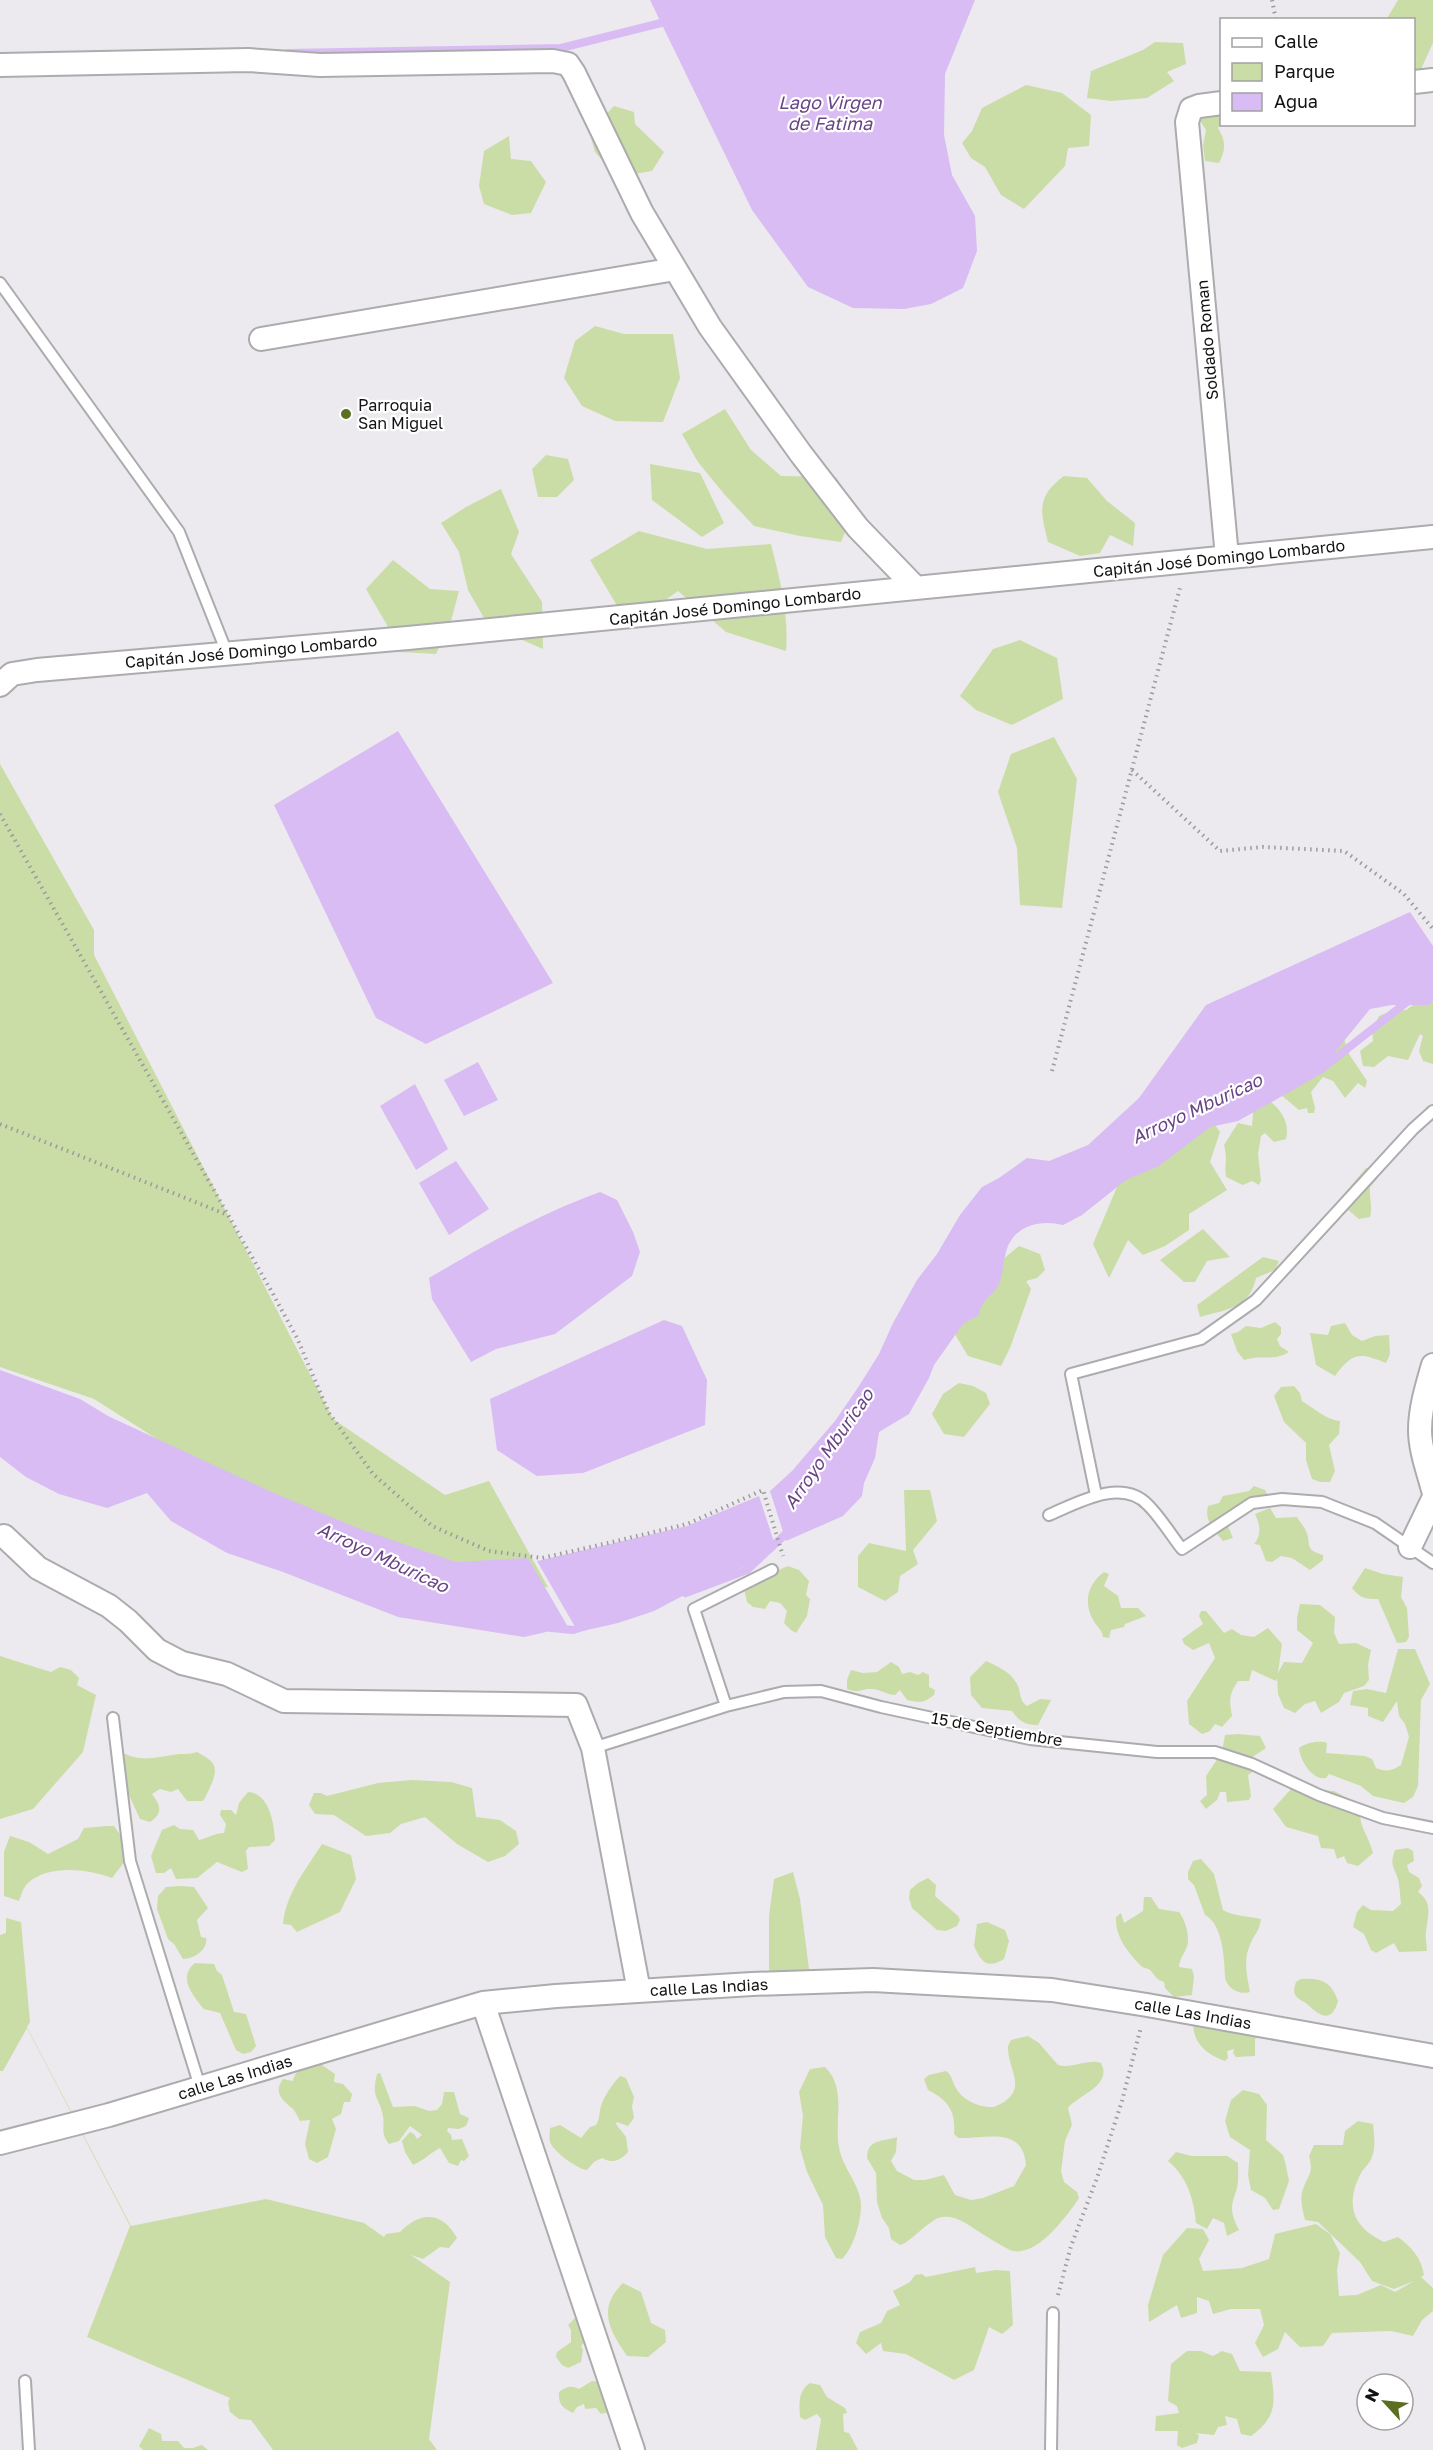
<svg xmlns="http://www.w3.org/2000/svg" width="1433" height="2450" viewBox="0 0 1433 2450" font-family="'Golos Text',sans-serif">
  <style>
    .green { fill: #cadda7 }
    .water { fill: #d8bcf3 }
    .lines { fill: none; stroke-linecap: round; stroke-linejoin: round }
    .stream { stroke: #d8bcf3; stroke-width: 8 }
    .service-casing { stroke: #acabae; stroke-width: 14 }
    .minor-casing { stroke: #acabae; stroke-width: 26 }
    .path { stroke: #9c9a9d; stroke-width: 4; stroke-dasharray: 1.5 4.5; stroke-linecap: butt }
    .service { stroke: #fff; stroke-width: 10 }
    .minor { stroke: #fff; stroke-width: 22 }
    .poi-dot { fill: #5a7020; stroke: #fff; stroke-width: 2 }
    .labels { text-anchor: middle; stroke-width: 4.5; stroke-linejoin: round; paint-order: stroke }
    .street-label { font-size: 16px; fill: #141314; stroke: #fff }
    .poi-label { font-size: 16px; fill: #141314; stroke: #fff; text-anchor: start }
    .water-label { font-size: 18px; font-style: italic; fill: #684385; stroke: #fff }
  </style>
  <rect width="100%" height="100%" fill="#eceaee"/>
  <path class="green" d="M1398 0H1433V43L1421 69 1414 73V20H1386Z
    M1155 42 1183 43 1186 64 1167 72 1174 81 1147 98 1111 101 1087 98 1091 71 1143 50Z
    M1026 85 1062 93 1091 115 1089 146 1068 148 1065 166 1024 209 1001 195 985 167 971 158 962 143 972 131 982 108Z
    M1221 91V123L1218 128C1226 141 1226 149 1219 163L1205 161 1203 145 1206 130 1196 115C1199 103 1209 93 1221 91Z
    M614 106 634 112 635 124 664 152 652 171 617 177 595 152 589 131Z
    M509 136 511 159 531 161 546 182 531 213 512 215 484 204 479 186 484 151Z
    M595 326 624 334H673L680 378 663 422 615 421 582 406 564 378 575 341Z
    M725 409 751 450 781 476 836 477 855 508 841 542 800 536 754 526 724 494 698 462 682 434Z
    M546 455 568 459 574 480 557 497H538L532 469Z
    M650 464 700 473 724 523 702 537 652 500Z
    M1064 476 1087 478 1107 501 1135 523 1133 546 1110 535 1100 553 1080 556 1048 542C1041 513 1035 497 1064 476Z
    M501 489 519 532 511 554 542 602 543 649 488 625 468 590 459 552 441 523 466 507Z
    M639 531 707 549 771 544C780 580 789 614 786 651L726 632 678 591 629 626 590 560Z
    M393 560 430 589 459 591 450 625 436 654 399 652 387 625 366 589Z
    M1020 640 1057 658 1063 699 1012 725 976 710 960 696 993 649Z
    M1054 737 1077 779 1062 908 1020 905 1017 848 998 792 1011 754Z
    M0 764 94 930V955L333 1419 445 1495 489 1481 548 1587 509 1591 206 1470 94 1399 0 1367Z
    M1433 991V1064L1423 1061 1419 1051 1423 1036 1420 1034 1408 1060 1388 1056 1374 1067 1363 1066 1360 1051 1373 1041 1372 1030 1379 1016 1389 1012 1406 1010Z
    M1343 1036 1349 1054 1367 1081 1365 1088 1358 1083 1345 1098 1333 1081 1323 1077 1311 1092 1315 1108 1314 1113H1308L1307 1108 1299 1110 1269 1085Z
    M1270 1101C1282 1111 1290 1123 1286 1139L1274 1142 1265 1133 1261 1136 1258 1154 1261 1181 1259 1185 1252 1181 1243 1185 1226 1177C1224 1165 1228 1159 1224 1145L1238 1123 1252 1126 1253 1114 1250 1108Z
    M1206 1112 1220 1132 1210 1162 1227 1190 1189 1214V1230L1165 1246 1143 1255 1128 1240 1109 1278 1093 1244 1122 1175Z
    M1366 1168 1379 1169 1377 1179 1370 1187C1369 1198 1373 1208 1370 1217L1359 1219 1347 1209 1343 1195Z
    M1203 1229 1230 1257 1207 1261 1195 1282H1184L1160 1260Z
    M1019 1246 1040 1254 1045 1270 1037 1278 1026 1281 1031 1289 1010 1348 1001 1366 968 1356 956 1336 952 1315 974 1283Z
    M1263 1257 1279 1261 1275 1270 1256 1278C1249 1309 1227 1309 1200 1317L1197 1305Z
    M1275 1322 1281 1327V1334L1277 1339 1280 1346 1289 1352C1273 1362 1262 1354 1244 1360L1237 1351 1231 1334 1238 1332 1246 1326 1261 1328Z
    M1345 1323 1352 1335 1362 1341 1375 1336 1389 1335 1390 1354 1386 1363C1360 1352 1352 1352 1335 1376L1316 1365 1310 1333 1328 1335 1331 1326Z
    M959 1383 973 1386 986 1393 990 1404 964 1437 944 1434 932 1414 943 1394Z
    M1294 1386 1300 1393 1302 1401C1315 1409 1325 1419 1340 1421L1339 1434 1329 1445 1335 1471 1330 1482H1320L1312 1479 1306 1460V1443L1284 1422 1274 1396 1281 1387Z
    M1254 1486 1265 1490 1271 1500 1250 1512 1225 1519 1233 1538 1223 1541C1214 1530 1204 1521 1208 1506L1219 1503 1223 1496 1249 1491Z
    M904 1490H930L937 1521 913 1550 918 1564 900 1576 898 1592 885 1601 858 1587V1556L869 1543 906 1551Z
    M1270 1508 1276 1518 1297 1517C1299 1521 1303 1525 1305 1529 1313 1543 1302 1549 1323 1555V1560L1310 1570 1292 1558 1281 1556 1272 1562 1266 1561 1260 1545 1254 1544C1262 1535 1260 1524 1255 1514Z
    M788 1566 799 1570 809 1581 806 1595 810 1599 807 1616 796 1633 791 1630 784 1623 787 1611 780 1603 770 1601 765 1609 753 1607 747 1602 743 1584 752 1574 764 1568 774 1572Z
    M1365 1568 1383 1574 1403 1577 1401 1597 1407 1608 1409 1637 1406 1642 1397 1643 1378 1599C1365 1599 1360 1598 1352 1588Z
    M1104 1572 1109 1574 1104 1586 1118 1596 1121 1608H1138L1146 1616 1125 1624 1124 1627 1111 1630 1109 1638 1103 1637C1102 1629 1097 1627 1093 1620 1083 1601 1088 1584 1104 1572Z
    M1300 1604 1320 1605 1335 1617 1334 1633 1339 1644 1356 1643 1371 1650 1368 1665 1369 1680 1364 1686 1344 1693 1339 1702 1321 1713 1315 1701 1305 1704 1295 1713 1284 1708 1278 1694 1277 1678 1276 1681 1252 1670 1249 1681H1238C1229 1695 1229 1699 1232 1716L1222 1727 1215 1724 1210 1731 1202 1734 1189 1724 1187 1701 1215 1658 1209 1643 1193 1650 1184 1644 1182 1639 1203 1624 1199 1616 1201 1611H1206L1224 1633 1232 1629 1241 1635 1254 1637 1268 1628 1282 1644 1278 1673 1284 1662 1302 1663 1313 1643 1297 1630V1618Z
    M1398 1649H1415L1430 1684 1421 1700 1418 1786 1413 1797 1404 1803 1373 1796 1361 1786 1329 1774 1326 1778C1313 1781 1300 1761 1299 1748 1305 1743 1319 1740 1327 1743L1326 1753 1365 1756 1372 1759 1376 1768C1386 1772 1392 1771 1401 1765L1409 1737 1405 1724 1399 1716 1397 1701 1383 1722 1368 1716V1708L1350 1705 1353 1691 1367 1689 1386 1693Z
    M0 1656 51 1672 60 1667 71 1670 79 1678 77 1685 96 1695 83 1752 33 1809 0 1819Z
    M986 1661C997 1666 1011 1672 1017 1684 1022 1693 1018 1699 1027 1706L1040 1699 1051 1700 1038 1725C1025 1725 1019 1721 1012 1711L982 1708 971 1695 970 1677Z
    M891 1662 899 1667 902 1674 910 1672 918 1675 923 1672 929 1675V1687L935 1690 934 1695C924 1703 920 1703 907 1700L900 1690 895 1695C886 1695 881 1689 871 1689 860 1689 860 1694 847 1689V1680L851 1670 863 1673 877 1672Z
    M1238 1734 1260 1736 1266 1748 1251 1758 1255 1770 1248 1775 1251 1796 1249 1800 1227 1802 1226 1792H1220L1217 1800 1206 1809 1200 1801 1207 1795 1206 1776 1222 1752 1225 1735Z
    M121 1752C141 1762 152 1758 173 1755 181 1753 188 1755 197 1752 213 1761 219 1764 212 1783 209 1789 207 1795 203 1801H187L178 1789 171 1792 160 1789 152 1794C161 1806 163 1813 150 1822L140 1819 123 1782Z
    M412 1780 451 1782 472 1788 476 1817 500 1820 516 1831 519 1844 505 1856 488 1862 457 1844 425 1817 401 1824 390 1833 366 1836 334 1815 315 1814 309 1805 314 1793H321L327 1796 378 1783Z
    M1291 1789 1334 1791 1361 1805C1357 1827 1368 1833 1373 1853L1358 1866 1347 1863 1344 1856 1337 1859 1334 1849 1321 1848 1318 1836 1286 1827 1273 1809Z
    M248 1792C269 1793 274 1822 275 1840L269 1846 249 1847 246 1851 248 1869 242 1872 217 1862 197 1878 176 1879 171 1868 164 1873H156L151 1856 162 1830 174 1825 180 1829 193 1830 199 1840C208 1838 215 1833 224 1833L226 1824 220 1815 221 1810H231L236 1815 239 1803Z
    M107 1826H114L132 1852 112 1878C87 1869 48 1864 27 1884 23 1888 21 1896 19 1901L4 1896V1852L10 1836 29 1842 48 1854 78 1839 84 1828Z
    M322 1844 351 1855 356 1879 340 1912 297 1932 291 1925 283 1924C286 1893 306 1869 322 1844Z
    M1408 1848 1413 1851 1414 1861 1407 1865 1409 1872 1419 1878 1422 1886 1418 1892C1433 1903 1428 1914 1426 1932 1425 1938 1427 1945 1427 1951L1399 1952 1394 1943 1376 1953 1371 1950 1364 1934 1353 1927 1357 1912 1363 1905 1371 1910 1393 1911 1401 1904C1400 1897 1400 1890 1399 1884 1397 1869 1388 1868 1395 1850Z
    M1201 1859 1214 1874 1223 1910C1233 1916 1248 1916 1261 1919 1258 1935 1255 1932 1250 1945 1243 1960 1247 1976 1250 1992 1241 1995 1230 1990 1226 1981 1224 1976 1225 1967 1224 1961 1223 1946 1219 1922 1205 1915L1194 1885 1188 1879V1872L1193 1861Z
    M793 1872 800 1899 809 1969 803 1980 769 1975V1916L774 1879Z
    M928 1878 936 1885 935 1896 958 1916 960 1920 957 1926 946 1931 937 1930 912 1908 909 1898 910 1890 918 1883Z
    M181 1886 194 1887 208 1908 197 1920 201 1937 206 1938C208 1950 194 1959 183 1959L174 1944 168 1939 157 1909 158 1896 166 1887Z
    M1144 1897H1151L1159 1909 1179 1912C1186 1921 1191 1939 1186 1949 1183 1955 1180 1959 1179 1967L1192 1969 1194 1976 1192 1995 1174 1997 1165 1988 1164 1982C1156 1980 1155 1975 1150 1970 1147 1968 1143 1968 1141 1966 1128 1952 1115 1937 1116 1917L1121 1913 1124 1923 1143 1911Z
    M6 1918 21 1922 30 2022 27 2027 131 2226 266 2199 364 2223 384 2237 386 2234 400 2232C421 2210 443 2212 457 2238L449 2248 440 2247 423 2259 411 2255 450 2282 429 2439 437 2450H273L251 2420 239 2419 230 2412 228 2402 230 2398 87 2337 130 2226 27 2028 3 2071H0V1935L6 1933Z
    M987 1922 1005 1930 1009 1941 1004 1959C987 1969 982 1963 974 1946L977 1924Z
    M195 1963 214 1964 217 1971 222 1975 234 2012 246 2014 256 2046 251 2052 243 2054 236 2050 220 2013 204 2009C193 1996 177 1977 195 1963Z
    M1301 1979C1321 1978 1331 1981 1338 2001 1331 2025 1319 2015 1307 2004 1302 2000 1295 1999 1294 1991 1294 1988 1295 1985 1296 1982Z
    M1191 2018 1262 2035 1255 2039V2056L1236 2057 1233 2053 1234 2049 1227 2051 1228 2058 1225 2061C1211 2056 1198 2048 1194 2032 1193 2026 1194 2024 1191 2018Z
    M1028 2036 1039 2043 1058 2065C1072 2069 1089 2058 1101 2063 1113 2086 1078 2095 1068 2108L1072 2125 1065 2141 1061 2171 1064 2182 1077 2192 1079 2198C1067 2216 1038 2256 1013 2251 1007 2250 980 2232 973 2228 963 2221 951 2214 938 2218 929 2222 914 2237 905 2243L900 2245 891 2239 889 2228 882 2218 877 2202 876 2173 867 2158C867 2138 884 2142 897 2137L896 2152 891 2161 897 2171 914 2180H925L944 2175 955 2195 971 2200 983 2198 1014 2186 1026 2165C1023 2125 985 2139 958 2138L954 2134C956 2111 948 2100 928 2090L924 2079 929 2075 946 2071C952 2075 952 2081 956 2088 962 2100 980 2108 994 2107 1032 2091 1007 2071 1008 2046L1011 2040Z
    M319 2063 335 2074 334 2082 343 2084 352 2094 350 2102H344L341 2114 332 2119 336 2129 328 2157 317 2163 309 2159 305 2144 310 2120 300 2121C297 2116 295 2110 292 2108 282 2100 273 2092 283 2079L293 2081C295 2069 307 2064 319 2063Z
    M825 2067C847 2088 834 2120 839 2147 842 2168 862 2186 861 2207 860 2224 854 2247 842 2259L836 2258 825 2237 823 2205 807 2172 800 2148 803 2116 799 2092 810 2069Z
    M380 2073 393 2107 415 2106 429 2111 437 2110 442 2104 444 2092H454L460 2114 469 2118 466 2126 459 2129 448 2128 447 2131 451 2135 452 2140 462 2139 469 2156 464 2161 461 2160 458 2166 449 2163 440 2148C430 2153 423 2161 413 2165L405 2152 402 2141 410 2132 414 2134 417 2139 422 2135 410 2126 399 2141 389 2144C380 2133 385 2127 383 2116 379 2095 371 2100 377 2074Z
    M620 2076 626 2078 634 2097 632 2106 634 2118 628 2126 617 2122 616 2124 626 2137 628 2152C620 2161 612 2164 602 2158L594 2162 587 2170C577 2169 554 2152 550 2142 549 2138 550 2132 550 2128L560 2125 581 2138 590 2127 596 2125C600 2118 599 2113 601 2106 604 2096 613 2083 620 2076Z
    M1243 2090 1259 2094 1267 2105 1266 2140 1283 2155 1286 2166 1289 2181 1279 2209 1273 2210 1265 2198 1251 2190 1248 2175 1250 2150 1230 2137 1225 2121 1231 2100Z
    M1358 2121 1373 2124C1374 2135 1376 2147 1372 2157 1370 2163 1364 2168 1361 2173 1345 2204 1352 2227 1384 2242L1398 2237C1412 2248 1421 2257 1424 2275L1421 2277 1433 2288V2311L1422 2320 1413 2336 1391 2331 1332 2333 1323 2346 1300 2347 1285 2332 1278 2349 1263 2357 1255 2343 1264 2325 1260 2309H1231L1213 2314 1209 2301 1197 2297V2313L1181 2318 1177 2305 1149 2322 1148 2305 1163 2255 1187 2228 1203 2229 1209 2240 1199 2259 1203 2271 1242 2268 1269 2259 1275 2234 1316 2224 1330 2234 1340 2253 1337 2270 1339 2296 1357 2295 1381 2285 1395 2292 1414 2281 1394 2289 1372 2281 1360 2262 1318 2222 1305 2220C1303 2211 1299 2198 1303 2189 1308 2174 1314 2174 1309 2156L1314 2145H1343L1345 2131Z
    M1176 2152 1192 2156H1227L1238 2163C1238 2171 1239 2180 1237 2188 1231 2207 1229 2210 1239 2230L1227 2236 1224 2223 1213 2218 1207 2229 1196 2223C1194 2199 1187 2177 1168 2161Z
    M975 2267 976 2273 996 2270 1010 2271 1013 2325 1002 2334 989 2327 974 2370 954 2380 906 2354 883 2351 881 2343 866 2354 856 2343 860 2332 881 2323 887 2311 900 2305 893 2291 910 2282 915 2275 922 2274 926 2277Z
    M623 2283 641 2292 651 2323 665 2330 666 2342 648 2357 627 2356C609 2330 597 2308 623 2283Z
    M575 2318 579 2320 590 2337 581 2346 583 2350 581 2362 568 2368 562 2365 556 2357 557 2352 571 2342V2330L568 2325Z
    M1187 2351H1201L1213 2356 1222 2351 1232 2354 1240 2371 1271 2372C1275 2402 1278 2416 1251 2436L1241 2434 1237 2419 1225 2416 1227 2425 1218 2427 1214 2435 1195 2433 1199 2435 1197 2443 1182 2448 1177 2445 1178 2431H1155L1156 2416 1179 2413 1177 2406 1168 2401 1171 2364Z
    M592 2381 602 2382 609 2412 601 2414 596 2408 585 2409 584 2404 577 2407 573 2413C563 2408 558 2405 559 2392 566 2387 571 2385 579 2389Z
    M810 2383 820 2385 827 2397 845 2408 847 2413 843 2414 844 2432 849 2433 858 2450H816L821 2419 817 2414 805 2420 800 2417C799 2404 798 2391 810 2383Z
    M149 2428 161 2434 162 2441H178L184 2448H193L202 2445 208 2450H143L139 2446Z"/>
  <path class="water" d="M650 0H975L945 74 944 135 952 175 975 216 977 251 963 288 931 304 904 309 853 308 808 287 752 210Z
    M398 731 553 983 426 1044 376 1018 274 805Z
    M1410 912 1433 946V1001L1429 1005H1392L1370 1009 1314 1078 1238 1121 1210 1127 1159 1166 1126 1180 1082 1215 1063 1225C1039 1219 1013 1226 1006 1252 1003 1262 1003 1274 999 1284 993 1297 983 1296 979 1315L963 1324 934 1365 929 1378 909 1414 879 1432 875 1458 864 1483 862 1496 843 1516 786 1541 770 1491 792 1471 835 1421 859 1386 879 1354 893 1323 917 1280 937 1254 960 1215 982 1187 999 1178 1027 1158 1049 1161 1088 1145 1139 1098 1206 1005Z
    M478 1062 498 1100 464 1116 444 1080Z
    M415 1084 448 1149 416 1170 380 1106Z
    M456 1161 489 1209 449 1235 419 1183Z
    M600 1192 617 1200 633 1232 640 1252 632 1276 555 1334 496 1349 471 1362 432 1299 429 1278C485 1245 539 1214 600 1192Z
    M664 1320 682 1326 707 1380 705 1425 583 1473 537 1476 497 1450 490 1399Z
    M0 1370 80 1399 108 1416 274 1493 360 1529 456 1562 528 1558 568 1627 524 1637 398 1617 283 1572 227 1553 171 1521 147 1493 107 1508 59 1494 26 1477 0 1457Z
    M759 1496 776 1548 748 1565 713 1580 654 1611 618 1623 578 1632 537 1561 687 1526Z"/>
  <g class="lines">
    <path class="stream" d="M288 53 561 48 661 23
      M1312 1074 1320 1070 1412 998
      M686 1593 747 1570 791 1529
      M551 1628 573 1630 586 1626"/>
    <g class="service-casing">
      <path id="service" d="M0 283 179 532 227 653
        M1096 1495 1071 1374 1201 1339 1256 1300 1413 1129 1433 1111
        M1049 1515C1077 1503 1122 1477 1148 1505 1161 1518 1171 1535 1182 1549L1252 1503 1282 1499 1322 1502 1375 1523 1433 1563
        M726 1706 694 1609 772 1570
        M113 1718 130 1861 200 2087
        M593 1748 726 1706 784 1692 821 1691 881 1707 1030 1739 1157 1752H1215L1252 1764 1319 1795 1383 1818 1433 1828
        M25 2381 29 2450
        M1051 2450 1053 2313"/>
    </g>
    <g class="minor-casing">
      <path id="minor" d="M0 65 248 60 320 65 553 61 568 64 574 73 642 213 710 327 801 454 858 528 916 588
        M1414 82 1433 80
        M1222 103 1199 106 1191 109 1187 122 1227 557
        M261 339 675 269
        M0 685 12 674 37 670 408 638 1433 537
        M1433 1365C1427 1386 1420 1408 1420 1430 1420 1450 1428 1471 1433 1490
        M4 1536 38 1568 109 1606 128 1621 157 1650 182 1663 227 1674 284 1701 576 1705 593 1748 639 1991
        M1410 1547 1433 1499
        M483 2003 633 2450
        M0 2143 109 2115 483 2003 556 1996 752 1984 873 1980 1052 1990 1147 2005 1433 2056"/>
    </g>
    <path class="path" d="M1272 0 1276 20
      M1132 770 1220 851 1263 847 1344 851 1404 894 1433 929
      M0 814 273 1294 297 1338 329 1413 373 1474 432 1526 489 1551 542 1558 608 1543 687 1524 763 1490 783 1556
      M1052 1071 1181 584
      M0 1124 228 1215
      M1058 2295 1071 2246 1097 2178 1122 2101 1141 2027"/>
    <use href="#service" class="service"/>
    <use href="#minor" class="minor"/>
  </g>
  <circle class="poi-dot" cx="346" cy="414" r="6"/>
  <g class="labels">
    <g class="street-label">
      <text transform="translate(1207 340) rotate(-95)" y="6">Soldado Roman</text>
      <text transform="translate(1219 558) rotate(-6)" y="6">Capitán José Domingo Lombardo</text>
      <text transform="translate(735 606) rotate(-6)" y="6">Capitán José Domingo Lombardo</text>
      <text transform="translate(251 651) rotate(-5)" y="6">Capitán José Domingo Lombardo</text>
      <text transform="translate(997 1729) rotate(10)" y="6">15 de Septiembre</text>
      <text transform="translate(709 1987) rotate(-3)" y="6">calle Las Indias</text>
      <text transform="translate(1193 2013) rotate(10)" y="6">calle Las Indias</text>
      <text transform="translate(235 2077) rotate(-17)" y="6">calle Las Indias</text>
    </g>
    <g class="poi-label">
      <text x="358" y="411">Parroquia<tspan x="358" dy="18">San Miguel</tspan></text>
    </g>
    <g class="water-label">
      <text x="830" y="109">Lago Virgen<tspan x="830" dy="21">de Fatima</tspan></text>
      <text transform="translate(1197 1109) rotate(-25)" y="6">Arroyo Mburicao</text>
      <text transform="translate(829 1449) rotate(-55)" y="6">Arroyo Mburicao</text>
      <text transform="translate(383 1558) rotate(25)" y="6">Arroyo Mburicao</text>
    </g>
  </g>
  <rect x="1220" y="18" width="195" height="108" fill="#ffffff" stroke="#a1a1a1" stroke-width="1.5"/>
  <rect x="1232" y="38" width="30" height="9" fill="#ffffff" stroke="#a1a1a1" stroke-width="1.5"/>
  <text x="1274" y="48" font-size="18" fill="#141314">Calle</text>
  <rect x="1232" y="63" width="30" height="18" fill="#cadda7" stroke="#a1a1a1" stroke-width="1.5"/>
  <text x="1274" y="78" font-size="18" fill="#141314">Parque</text>
  <rect x="1232" y="93" width="30" height="18" fill="#d8bcf3" stroke="#a1a1a1" stroke-width="1.5"/>
  <text x="1274" y="108" font-size="18" fill="#141314">Agua</text>
  <g transform="translate(1385 2402) rotate(297)"><circle r="28" fill="#ffffff" stroke="#a1a1a1" stroke-width="1.5"/>
  <path d="M0-4.5L10 22L0 15L-10 22Z" fill="#5a7020"/>
  <text y="-9" font-size="16" font-weight="bold" text-anchor="middle" fill="#141314">N</text>
  </g>
</svg>
